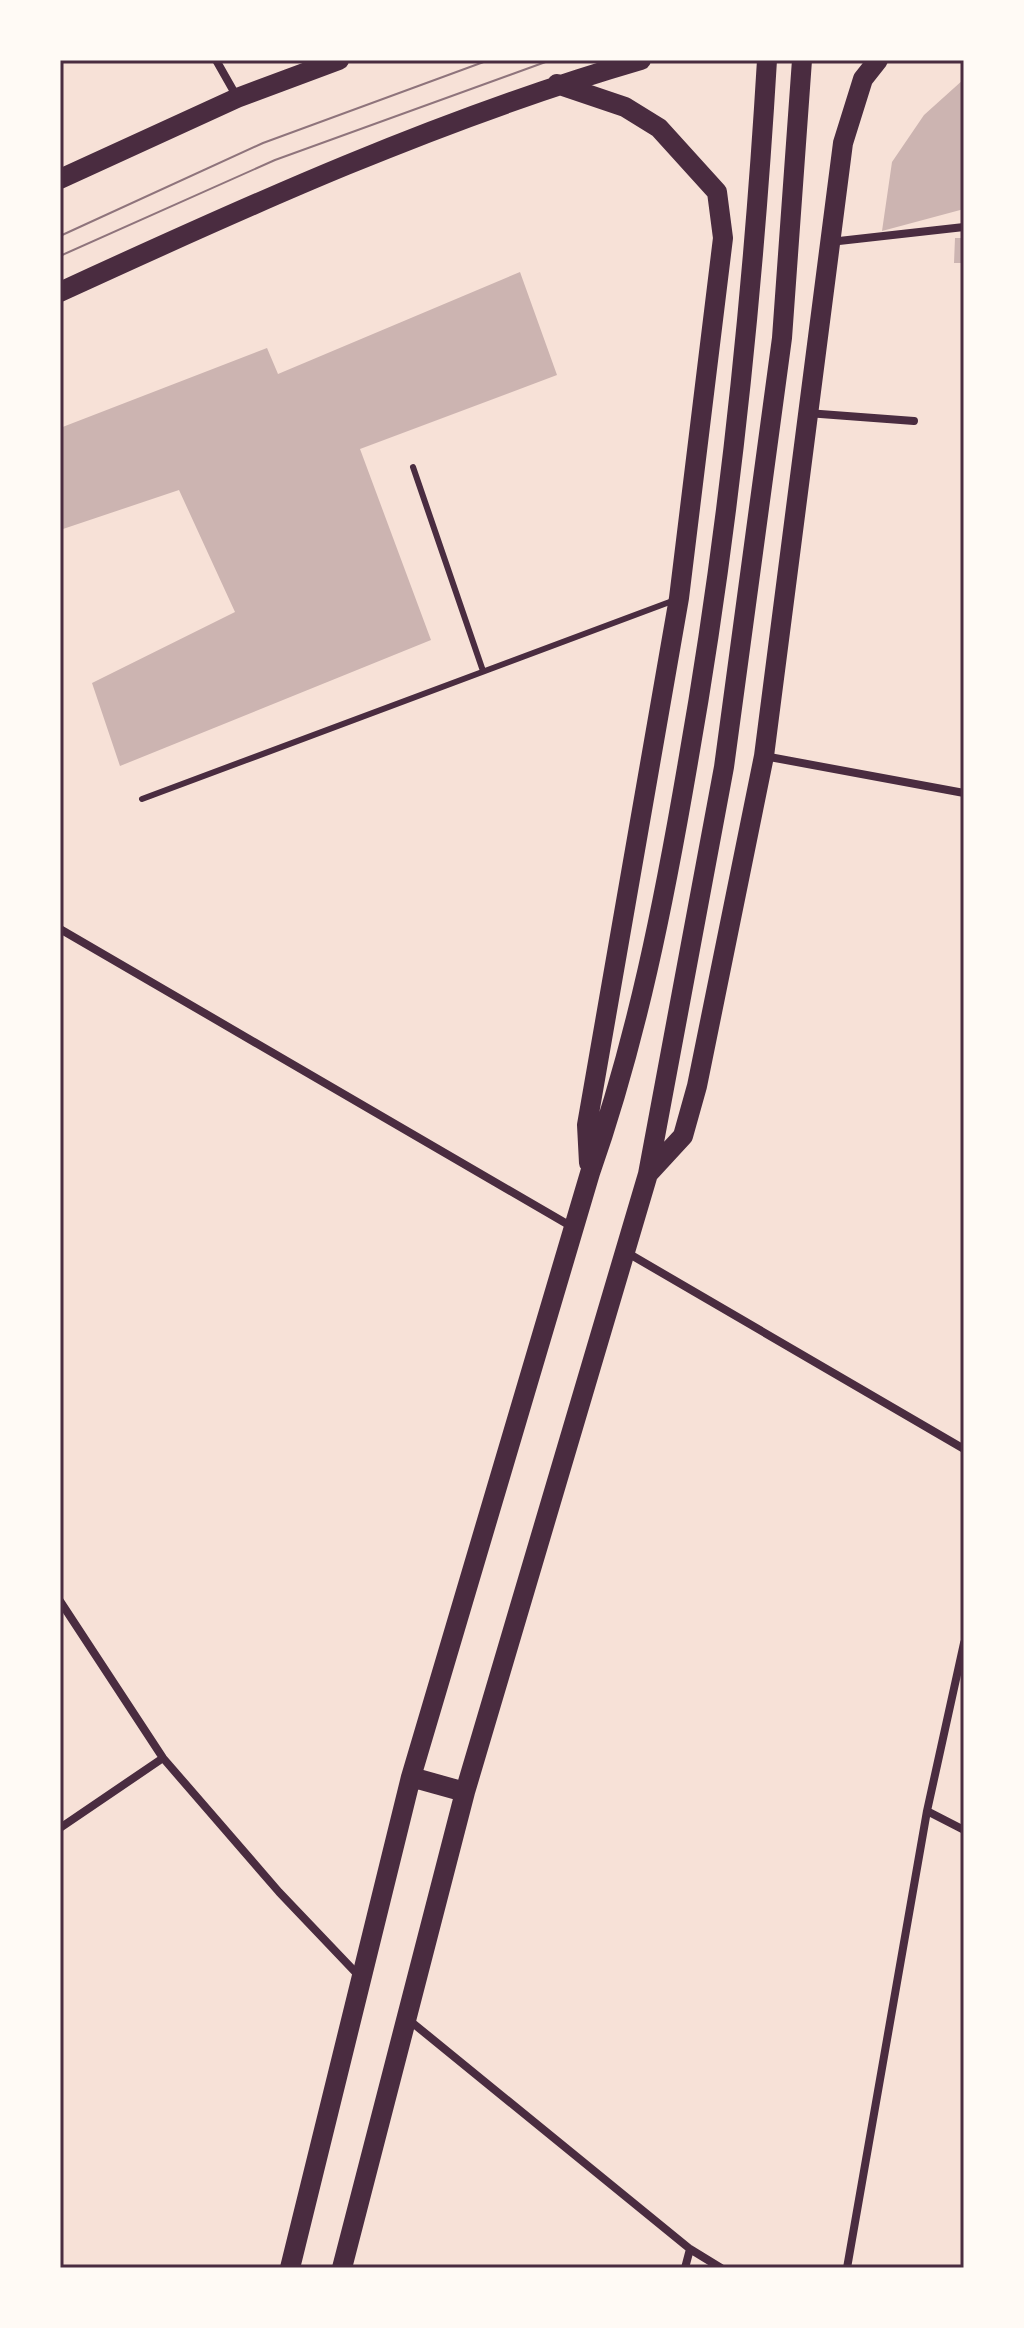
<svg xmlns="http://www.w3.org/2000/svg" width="1024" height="2328" viewBox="0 0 1024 2328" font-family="Quicksand,sans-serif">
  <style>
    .building { fill: #ccb4b1 }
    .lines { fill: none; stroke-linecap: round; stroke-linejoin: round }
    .service { stroke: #4a2c40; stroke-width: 6 }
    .minor { stroke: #4a2c40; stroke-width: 8 }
    .primary { stroke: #4a2c40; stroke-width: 20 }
    .tram { stroke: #8f747c; stroke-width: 2 }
    .neatline { fill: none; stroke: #4a2c40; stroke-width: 3 }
  </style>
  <rect width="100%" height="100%" fill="#f7e1d7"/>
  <path class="building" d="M964 79V209L882 231 892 162 924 115Z
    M955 238H964V263H954Z
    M520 272 557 375 360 449 431 640 120 766 92 683 235 612 179 490 60 530V428L267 348 278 374Z"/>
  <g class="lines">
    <path class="service" d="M413 467 483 671
      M142 799 675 600"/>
    <path class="minor" d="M216 60 237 97
      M830 242 964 227
      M807 413 914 421
      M764 756 964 793
      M60 929 574 1228
      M626 1252 964 1449
      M60 1601 163 1758 279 1892 360 1977
      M927 1811 964 1830
      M60 1828 163 1758
      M409 2020 690 2249 721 2268
      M685 2268 690 2249
      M847 2268 927 1811 964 1643"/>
    <path class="primary" d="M557 84 625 107 659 128 717 192 723 238 679 598 587 1125 589 1163
      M60 179 237 98 339 60
      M60 292C249 205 441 118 641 60
      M648 1174 683 1136 697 1086 764 756 843 143 863 79 878 60
      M411 1777 465 1792
      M290 2268 411 1777 590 1173C637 1039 664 902 688 762 729 530 753 296 767 60
      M342 2268 465 1792 648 1174 724 767 782 338 802 60"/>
    <path class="tram" d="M60 236 263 143 489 60
      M60 256 275 160 551 60"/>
  </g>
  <rect width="1024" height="2328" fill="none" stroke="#fffaf5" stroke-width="124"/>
  <rect x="62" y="62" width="900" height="2204" class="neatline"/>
</svg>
